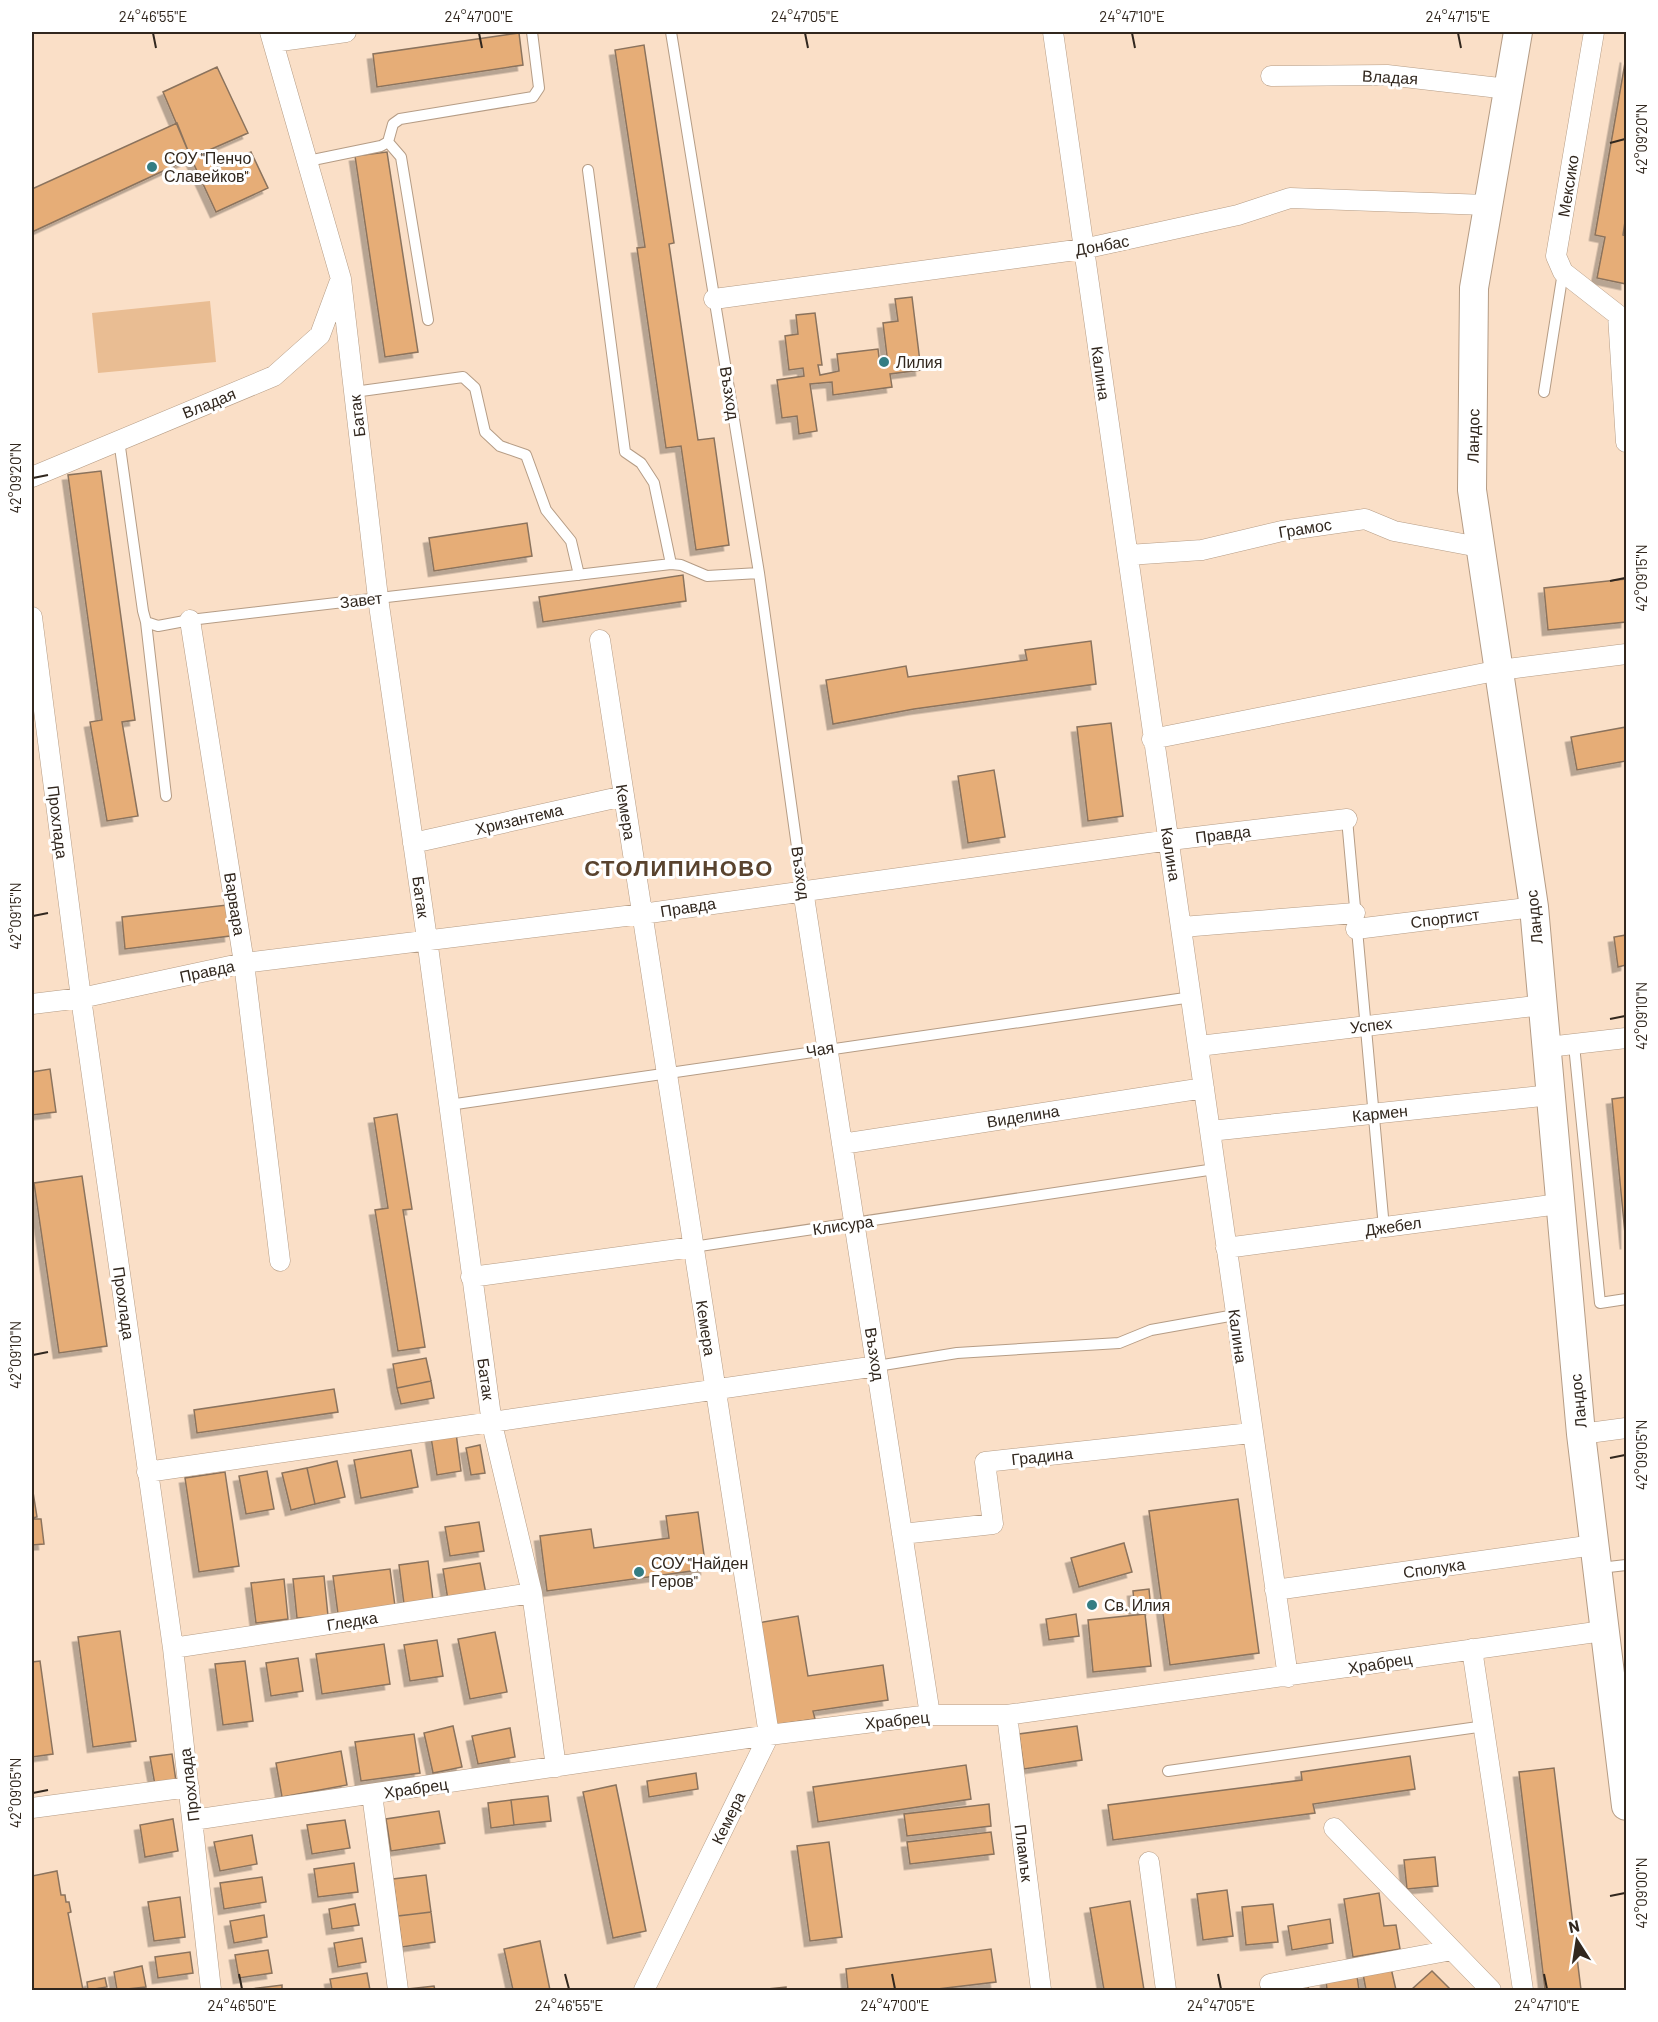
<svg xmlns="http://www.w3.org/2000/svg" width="1658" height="2022" viewBox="0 0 1658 2022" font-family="Barlow,sans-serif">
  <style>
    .green { fill: #e9bd93 }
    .building { fill: #e6ad77; stroke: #8b735d; stroke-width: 1.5; filter: url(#shadow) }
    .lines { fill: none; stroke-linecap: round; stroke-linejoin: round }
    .lane-casing { stroke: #b59c85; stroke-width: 12 }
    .street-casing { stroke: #b59c85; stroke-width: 21 }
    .secondary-casing { stroke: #b59c85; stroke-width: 30 }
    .lane { stroke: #fff; stroke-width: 10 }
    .street { stroke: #fff; stroke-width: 20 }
    .secondary { stroke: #fff; stroke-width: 28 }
    .ticks { fill: none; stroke: #31271e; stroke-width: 2 }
    .poi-dot { fill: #347d83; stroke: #fff; stroke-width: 2 }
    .labels { text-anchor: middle; stroke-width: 6; stroke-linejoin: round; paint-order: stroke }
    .street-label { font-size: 16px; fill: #31271e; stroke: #fff }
    .poi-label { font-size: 16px; fill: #31271e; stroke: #fff; text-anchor: start }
    .district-label { font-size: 22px; font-weight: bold; letter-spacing: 1.5px; fill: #59432e; stroke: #fff }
    .neatline { fill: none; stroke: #31271e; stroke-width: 2 }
    .ticks-label { font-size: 15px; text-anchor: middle; fill: #31271e }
  </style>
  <defs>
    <filter id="shadow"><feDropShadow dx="-5.5" dy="5.5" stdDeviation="0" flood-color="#0004"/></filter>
  </defs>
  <rect width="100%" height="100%" fill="#fadfc7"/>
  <path class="green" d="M210 301 216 362 98 373 92 313Z"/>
  <path class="building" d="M519 33 523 65 377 87 373 54Z
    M644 45 674 243 669 244 698 440 714 438 729 545 696 550 681 446 666 448 637 248 645 247 615 50Z
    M1626 57V215L1623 235 1626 236V284L1597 278 1605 237 1595 235Z
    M217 67 248 133 191 158 163 92Z
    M177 123 191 158 32 232V189Z
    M207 150 215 168 251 152 268 188 216 212 191 158Z
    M387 152 418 352 385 357 355 156Z
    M912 297 921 370 890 374 892 387 833 395 832 382 810 384 817 431 799 434 797 416 782 418 777 380 804 376 803 368 789 370 785 336 798 334 796 315 815 313 822 365H818L820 375 830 373 839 371 837 354 878 349 880 365 888 364 883 323 898 321 895 299Z
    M101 471 135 720 122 722 138 816 107 821 90 722 102 720 68 475Z
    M527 523 532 556 434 571 429 538Z
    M683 575 686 601 543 622 539 597Z
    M1626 579V622L1548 630 1544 588Z
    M1091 641 1096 684 914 709 833 724 826 680 906 666 908 677 1027 660 1025 650Z
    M1111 723 1123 816 1088 821 1077 727Z
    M1626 727V761L1577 770 1571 737Z
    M994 770 1005 837 968 843 958 776Z
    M227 905 230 936 125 949 122 917Z
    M1626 935V965L1618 967 1614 937Z
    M50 1069 56 1112 32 1115V1072Z
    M1626 1097V1244L1612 1099Z
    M397 1114 412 1209 403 1210 425 1347 398 1351 375 1210 388 1208 374 1118Z
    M82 1176 107 1346 59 1353 34 1183Z
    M426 1358 431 1381 397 1388 393 1364Z
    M431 1381 434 1398 401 1404 397 1388Z
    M334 1389 338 1412 197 1433 194 1410Z
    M456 1433 461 1471 437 1475 431 1437Z
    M480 1445 485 1473 471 1475 466 1448Z
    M411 1450 418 1487 361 1498 354 1460Z
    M337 1461 345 1497 315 1504 307 1468Z
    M307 1468 315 1504 291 1510 282 1473Z
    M267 1471 274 1509 246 1514 239 1476Z
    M225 1472 239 1566 199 1572 185 1478Z
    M33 1492 37 1517 32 1518V1493Z
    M1238 1499 1259 1653 1170 1665 1149 1511Z
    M698 1512 706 1569 547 1591 540 1536 591 1529 594 1548 669 1538 666 1516Z
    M32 1519H41L44 1544 32 1545Z
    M479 1522 484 1551 450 1556 445 1527Z
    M1124 1543 1132 1572 1079 1587 1071 1558Z
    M428 1561 433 1600 404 1604 399 1565Z
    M480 1563 486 1594 448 1600 443 1569Z
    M390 1569 395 1606 338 1614 333 1576Z
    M324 1576 328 1616 297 1618 293 1579Z
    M284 1579 288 1619 256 1623 251 1583Z
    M1149 1589 1151 1610 1135 1612 1133 1591Z
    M1076 1614 1079 1636 1049 1640 1046 1619Z
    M1145 1614 1151 1666 1093 1672 1088 1620Z
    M798 1616 808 1676 883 1665 888 1700 813 1711 815 1719 774 1725 758 1623Z
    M120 1631 136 1741 93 1747 78 1637Z
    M495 1632 507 1692 470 1699 458 1639Z
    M437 1640 443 1676 410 1681 404 1645Z
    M384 1644 390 1684 322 1694 316 1654Z
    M298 1658 303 1691 271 1696 266 1663Z
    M40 1661 53 1754 32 1757V1662Z
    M245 1661 253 1721 223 1725 215 1664Z
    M453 1726 462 1767 433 1773 424 1733Z
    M1077 1726 1082 1760 1024 1769 1019 1734Z
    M510 1728 515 1757 478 1764 472 1736Z
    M414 1734 420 1773 361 1781 355 1742Z
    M341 1751 347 1785 282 1797 276 1763Z
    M172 1754 176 1781 155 1785 150 1757Z
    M1410 1756 1415 1789 1313 1804 1315 1813 1113 1840 1108 1805 1302 1780 1301 1772Z
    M966 1765 971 1799 818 1822 813 1787Z
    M1554 1768 1581 1990H1545L1519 1772Z
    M696 1773 698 1789 649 1797 647 1781Z
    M616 1785 646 1931 613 1938 583 1792Z
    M548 1796 551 1821 514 1825 511 1800Z
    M511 1800 514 1825 491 1828 488 1803Z
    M989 1804 991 1826 907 1836 904 1814Z
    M439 1811 445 1843 391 1851 386 1819Z
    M173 1819 178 1851 145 1857 140 1825Z
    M345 1820 350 1848 312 1854 307 1825Z
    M991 1832 994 1854 910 1864 907 1842Z
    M252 1835 257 1864 220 1871 214 1842Z
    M829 1842 842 1937 810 1941 797 1846Z
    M1435 1857 1438 1886 1407 1889 1404 1860Z
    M354 1863 358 1892 318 1897 314 1869Z
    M57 1871 61 1895H65L66 1902H69L71 1912 68 1913 83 1990H32V1876Z
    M426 1875 431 1912 398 1916 393 1879Z
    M262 1877 266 1902 224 1909 220 1883Z
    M1227 1890 1233 1936 1203 1940 1197 1894Z
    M1379 1893 1384 1926 1396 1925 1400 1949 1353 1957 1344 1899Z
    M180 1897 185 1937 154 1941 148 1902Z
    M1130 1901 1144 1990H1104L1090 1908Z
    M355 1904 359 1925 332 1929 329 1909Z
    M1273 1904 1278 1942 1246 1945 1242 1907Z
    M431 1912 435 1942 402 1947 398 1916Z
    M264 1915 267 1937 234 1943 230 1921Z
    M1330 1919 1333 1943 1292 1950 1288 1926Z
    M362 1938 366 1962 338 1967 334 1943Z
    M540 1941 550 1990H513L504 1949Z
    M991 1949 996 1982 929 1990H848L846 1969Z
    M268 1950 272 1973 239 1978 235 1955Z
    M190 1952 193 1973 158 1978 155 1957Z
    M142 1966 146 1987 117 1990 114 1972Z
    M1391 1968 1396 1990H1366L1363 1974Z
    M1432 1971 1451 1990H1411Z
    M367 1973 370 1990H332L330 1979Z
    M1357 1976 1359 1990H1327L1326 1980Z
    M105 1978 107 1987 88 1990 87 1982Z
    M1307 1983 1309 1990H1278Z
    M282 1985V1990H243Z
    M434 1986 435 1990H408V1989Z
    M786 1987V1990H758Z"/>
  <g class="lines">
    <g class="lane-casing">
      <path id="lane" d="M671 32 759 573 803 890
        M388 142 401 157 428 320
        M308 161 381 146 388 142 393 124 400 119 533 97 539 88 532 32
        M588 170 625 452 641 463 654 483 671 564
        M354 392 463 377 475 388 485 432 500 446 526 455 546 510 571 541 579 575
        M1544 392 1563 272
        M119 440 143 611 146 622 158 626 190 620 671 564 681 565 707 576 759 573
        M146 622 166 796
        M1347 819 1384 1228
        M1574 1045 1600 1303 1626 1299
        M449 1105 1192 997
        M693 1247 1215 1169
        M877 1366 957 1353 1119 1343 1151 1330 1235 1315
        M1600 1568 1626 1565
        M1168 1771 1485 1726"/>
    </g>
    <g class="street-casing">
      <path id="street" d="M270 32 341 279 378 598 427 939 492 1424 532 1593 556 1767
        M1053 32 1288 1677
        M1594 32 1556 256 1563 272 1618 315 1626 442
        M273 42 346 32
        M1271 76 1387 75 1508 89
        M714 299 1083 249 1238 215 1290 198 1487 205
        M32 477 274 376 320 335 340 281
        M1128 555 1202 550 1282 531 1365 519 1394 531 1479 547
        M32 617 81 998 173 1648 211 1990
        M190 620 244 963 280 1261
        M600 640 769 1735 644 1990
        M1152 739 1500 670 1626 654
        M413 843 624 796
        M803 890 930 1715
        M1182 927 1355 913
        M1356 929 1534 907
        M32 1004 81 998 244 963 642 914 1170 840 1347 819
        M1199 1046 1543 1005
        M1548 1047 1626 1038
        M1210 1131 1551 1095
        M842 1144 1204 1088
        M1226 1248 1559 1204
        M471 1277 693 1247
        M1581 1434 1626 1428
        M147 1472 877 1366
        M902 1534 993 1524 985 1462 1251 1433
        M1275 1590 1594 1545
        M173 1648 532 1593
        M1472 1649 1523 1990
        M1007 1715 1041 1990
        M372 1794 398 1990
        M32 1808 189 1787
        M193 1820 769 1735 930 1715H1007L1603 1631
        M1334 1828 1491 1990
        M1149 1862 1166 1990
        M1270 1984 1452 1950"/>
    </g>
    <g class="secondary-casing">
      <path id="secondary" d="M1518 32 1474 288 1472 490 1534 907 1581 1434 1626 1806"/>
    </g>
    <use href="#lane" class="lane"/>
    <use href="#street" class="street"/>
    <use href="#secondary" class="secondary"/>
  </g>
  <path class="ticks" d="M153 33 156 48M479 33 482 48M805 33 808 48M1132 33 1135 48M1458 33 1461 48M1610 143 1625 139M33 478 48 475M1610 581 1625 578M33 916 48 913M1610 1019 1625 1016M33 1355 48 1352M1610 1458 1625 1455M33 1793 48 1790M1610 1896 1625 1893M239 1974 242 1989M565 1974 569 1989M892 1974 895 1989M1218 1974 1221 1989M1544 1974 1547 1989"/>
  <g class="poi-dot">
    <circle cx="152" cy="167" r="6"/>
    <circle cx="884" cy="362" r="6"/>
    <circle cx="639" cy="1572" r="6"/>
    <circle cx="1092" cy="1605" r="6"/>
  </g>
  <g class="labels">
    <g class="street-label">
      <text transform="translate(1390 77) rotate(3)" y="6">Владая</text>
      <text transform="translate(1568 186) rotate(-81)" y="6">Мексико</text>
      <text transform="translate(1102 245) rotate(-10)" y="6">Донбас</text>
      <text transform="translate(1101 373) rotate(82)" y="6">Калина</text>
      <text transform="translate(730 393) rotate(81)" y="6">Възход</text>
      <text transform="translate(209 403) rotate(-22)" y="6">Владая</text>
      <text transform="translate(357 416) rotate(-97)" y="6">Батак</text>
      <text transform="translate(1473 436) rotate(-89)" y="6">Ландос</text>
      <text transform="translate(1305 528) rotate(-9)" y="6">Грамос</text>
      <text transform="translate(361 600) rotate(-7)" y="6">Завет</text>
      <text transform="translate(626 812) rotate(81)" y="6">Кемера</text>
      <text transform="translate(519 819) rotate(-13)" y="6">Хризантема</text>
      <text transform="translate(58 822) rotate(83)" y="6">Прохлада</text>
      <text transform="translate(1223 834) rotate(-7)" y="6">Правда</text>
      <text transform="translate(1171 854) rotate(81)" y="6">Калина</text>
      <text transform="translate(801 873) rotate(82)" y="6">Възход</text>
      <text transform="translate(421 897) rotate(82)" y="6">Батак</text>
      <text transform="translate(235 904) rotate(81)" y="6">Варвара</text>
      <text transform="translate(688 907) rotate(-9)" y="6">Правда</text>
      <text transform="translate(1534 917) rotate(-96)" y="6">Ландос</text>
      <text transform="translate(1445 918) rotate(-7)" y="6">Спортист</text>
      <text transform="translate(207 971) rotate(-12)" y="6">Правда</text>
      <text transform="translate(1371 1025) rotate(-7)" y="6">Успех</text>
      <text transform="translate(820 1049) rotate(-9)" y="6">Чая</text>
      <text transform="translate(1380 1113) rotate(-6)" y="6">Кармен</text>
      <text transform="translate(1023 1116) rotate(-9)" y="6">Виделина</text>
      <text transform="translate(843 1225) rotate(-8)" y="6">Клисура</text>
      <text transform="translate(1393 1226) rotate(-8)" y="6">Джебел</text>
      <text transform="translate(124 1303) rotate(82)" y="6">Прохлада</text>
      <text transform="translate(706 1328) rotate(81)" y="6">Кемера</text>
      <text transform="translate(1238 1336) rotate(82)" y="6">Калина</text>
      <text transform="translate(875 1354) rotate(81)" y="6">Възход</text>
      <text transform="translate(486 1379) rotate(82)" y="6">Батак</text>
      <text transform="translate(1578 1401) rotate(-96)" y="6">Ландос</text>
      <text transform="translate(1042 1456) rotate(-6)" y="6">Градина</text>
      <text transform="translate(1434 1568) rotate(-8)" y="6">Сполука</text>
      <text transform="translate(352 1621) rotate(-9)" y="6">Гледка</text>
      <text transform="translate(1380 1663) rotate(-9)" y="6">Храбрец</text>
      <text transform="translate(897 1720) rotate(-6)" y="6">Храбрец</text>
      <text transform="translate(189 1785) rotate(-97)" y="6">Прохлада</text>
      <text transform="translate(416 1788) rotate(-8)" y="6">Храбрец</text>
      <text transform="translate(728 1818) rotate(-64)" y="6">Кемера</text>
      <text transform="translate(1024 1853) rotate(83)" y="6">Пламък</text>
    </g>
    <g class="poi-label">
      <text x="164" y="164">СОУ "Пенчо<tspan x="164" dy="18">Славейков"</tspan></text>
      <text x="896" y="368">Лилия</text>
      <text x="651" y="1569">СОУ "Найден<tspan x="651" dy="18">Геров"</tspan></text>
      <text x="1104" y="1611">Св. Илия</text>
    </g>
    <g class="district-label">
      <text x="679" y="876">СТОЛИПИНОВО</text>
    </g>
  </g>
  <rect width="1658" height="2022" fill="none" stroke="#ffffff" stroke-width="66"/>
  <g transform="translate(1577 1941) rotate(348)" stroke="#ffffff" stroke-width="4.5" paint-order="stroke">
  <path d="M0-4.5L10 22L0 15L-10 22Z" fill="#31271e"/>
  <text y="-9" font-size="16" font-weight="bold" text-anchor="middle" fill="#31271e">N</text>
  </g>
  <rect x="33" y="33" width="1592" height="1956" class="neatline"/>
  <g class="ticks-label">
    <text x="153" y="22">24°46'55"E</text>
    <text x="479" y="22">24°47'00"E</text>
    <text x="805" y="22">24°47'05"E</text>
    <text x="1132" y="22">24°47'10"E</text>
    <text x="1458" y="22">24°47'15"E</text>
    <text transform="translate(1642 139) rotate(-90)" y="5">42°09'20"N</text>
    <text transform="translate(16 478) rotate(-90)" y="5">42°09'20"N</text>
    <text transform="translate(1642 578) rotate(-90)" y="5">42°09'15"N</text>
    <text transform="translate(16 916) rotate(-90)" y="5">42°09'15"N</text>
    <text transform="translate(1642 1016) rotate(-90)" y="5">42°09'10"N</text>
    <text transform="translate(16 1355) rotate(-90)" y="5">42°09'10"N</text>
    <text transform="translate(1642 1455) rotate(-90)" y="5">42°09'05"N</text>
    <text transform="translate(16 1793) rotate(-90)" y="5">42°09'05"N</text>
    <text transform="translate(1642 1893) rotate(-90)" y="5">42°09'00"N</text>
    <text x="242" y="2011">24°46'50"E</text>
    <text x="569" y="2011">24°46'55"E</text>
    <text x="895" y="2011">24°47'00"E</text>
    <text x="1221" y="2011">24°47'05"E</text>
    <text x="1547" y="2011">24°47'10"E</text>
  </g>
</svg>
